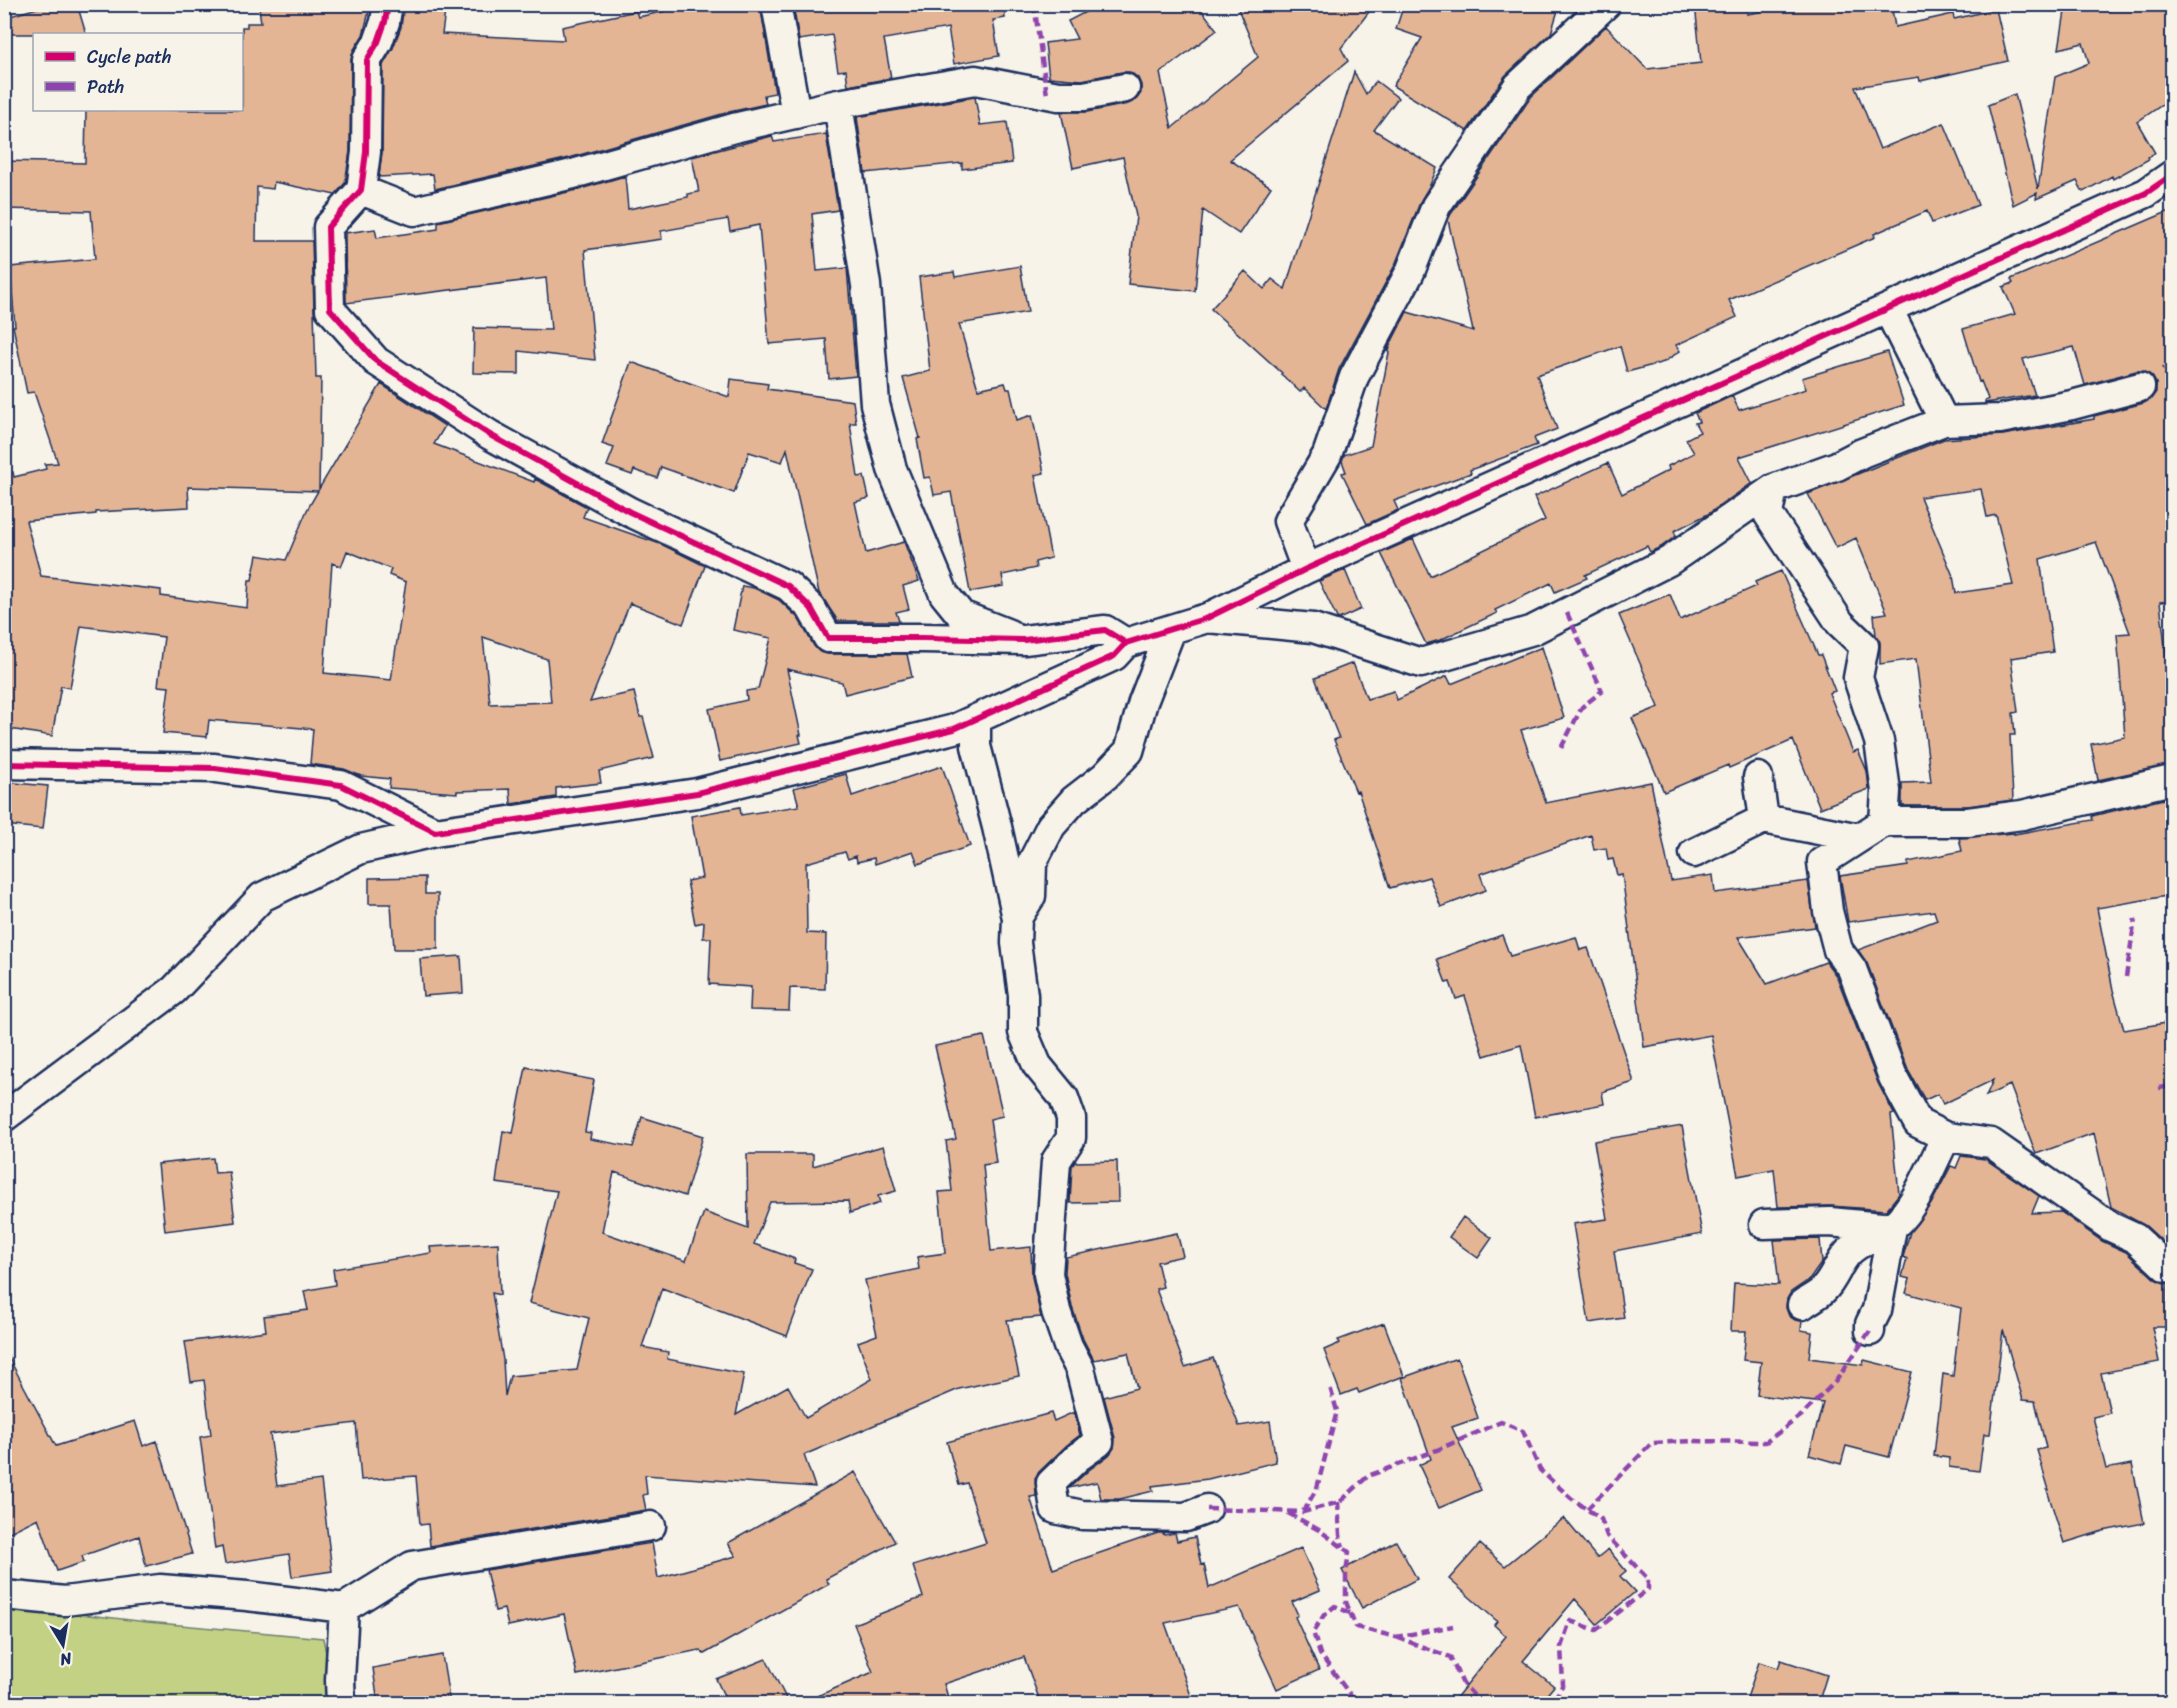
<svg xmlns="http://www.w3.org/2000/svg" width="2177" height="1708" viewBox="0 0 2177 1708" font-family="Sriracha,sans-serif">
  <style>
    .green { fill: #c3d185; stroke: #6f8072; stroke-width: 1.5 }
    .building { fill: #e4b594; stroke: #1b2f5e; stroke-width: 1.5; fill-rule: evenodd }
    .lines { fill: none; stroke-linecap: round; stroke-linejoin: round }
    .street-casing { stroke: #1b2f5e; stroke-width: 33 }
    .path { stroke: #1b2f5e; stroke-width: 4; stroke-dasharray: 1.5 4.5; stroke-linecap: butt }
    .street { stroke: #f7f3e8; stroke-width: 28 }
    .quiet { stroke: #8e44ad; stroke-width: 4.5; stroke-dasharray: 9 4.5; stroke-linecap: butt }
    .cycleway-casing { stroke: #f7f3e8; stroke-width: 10 }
    .cycleway { stroke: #d6006c; stroke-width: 6 }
  </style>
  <rect width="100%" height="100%" fill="#f7f3e8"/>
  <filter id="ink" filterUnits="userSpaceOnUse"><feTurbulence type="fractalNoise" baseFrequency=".0167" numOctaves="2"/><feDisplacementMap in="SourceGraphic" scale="12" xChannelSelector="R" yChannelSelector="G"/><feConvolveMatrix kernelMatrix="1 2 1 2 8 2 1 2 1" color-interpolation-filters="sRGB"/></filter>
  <g filter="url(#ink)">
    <path class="green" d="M5 1605 147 1622 323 1638 330 1673 328 1703 5 1704Z"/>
    <path class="building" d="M50 4H77L86 34H4V18Z
      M279 4H371L363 35 353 51 351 60 350 151 345 183 335 195 274 182 273 189 257 187 256 241H312L316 378H321L319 489 381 384 445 426 434 444 534 482 535 479 587 507 583 517 663 545 705 566 683 624 630 603 590 702 634 692 640 717H643L654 758 599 771 601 783 556 788V797L511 804 510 789 457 791V793L389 788 390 779 361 776 344 769 310 764 313 729 209 720 207 737 163 733 169 687 158 686 164 637 81 626 70 688 61 686 52 736 4 728V657L10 624 4 623V473L13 472 14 477 46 469 45 464 58 463 34 392 27 393 13 326H15L10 267 95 259 91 211 4 209V161L85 163 86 110H242V27H247V23H261L259 7ZM188 487 318 491 307 510 286 560 257 555 252 580H249L247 608 161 596V590L41 576 26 521 96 514V512L189 507ZM347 551 391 569 389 575 406 582 391 680 324 673 332 563 341 567ZM483 637 547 659 551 702 490 704Z
      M404 4H446L442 34 564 40 562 27 636 11 638 17 698 4H760L775 93 764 95 766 104 729 112 569 158 435 189 433 174 379 177 382 152 383 65 393 48 401 27Z
      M793 4H1004L1005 18 993 20 999 56 954 64 948 28 884 39 891 78 848 86 846 70 838 71 832 35 799 40Z
      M1101 4H1197L1217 30 1160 73 1172 128 1258 57 1236 4H1375L1341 48 1348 61 1230 160 1271 187 1239 234 1203 210 1195 291 1128 284 1136 216 1123 157 1073 168 1061 112H1087L1128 104 1136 100 1141 93V85L1138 78 1130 72H1122L1082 80 1049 77 1045 43 1077 39 1068 21Z
      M1404 4H1560L1551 33 1505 76 1467 131 1393 86 1422 38 1396 29Z
      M1695 4H1746L1747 14 1802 4H1891L1895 27 1953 14 1954 19 1996 9 2008 61 1920 81 1919 77 1855 87 1880 149 1944 123 1978 205 1932 223 1927 211 1874 234 1875 237 1729 300 1737 317 1676 345 1680 351 1664 362 1627 372 1620 346 1537 375 1557 429 1534 438 1537 445 1470 470 1471 473 1394 501 1398 510 1367 524 1342 473 1346 472 1342 461 1344 455 1371 446 1390 347 1387 351 1407 312 1473 331 1448 220 1451 214 1531 97 1606 26 1647 69 1701 63Z
      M2107 4H2172V98L2137 122 2155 153 2148 157 2149 159 2113 179 2112 176 2083 192 2077 181 2036 199 2037 193 2013 205 1988 105 2015 94 2038 189 2055 77 2089 63 2083 43 2059 49 2066 5 2109 11Z
      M1354 72 1366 94 1376 81 1398 98 1374 130 1437 168 1430 185 1421 200 1395 265 1339 369 1326 409 1304 388 1300 392 1281 374 1282 373 1211 309 1245 271 1264 289 1272 279 1285 289Z
      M975 97 980 125 1007 122 1012 163 962 169V163L865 173 857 117Z
      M826 134 838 210 812 214 817 271 847 268 856 376 829 379 826 339 769 344 759 225 730 231 728 219 661 231 662 239 585 250 595 360 519 351V374L473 373 474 328 551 330 546 278 346 303 345 233 375 229 377 238 438 229V222L577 190 625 176 628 209 688 197V194L699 192 692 157 772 136 774 142Z
      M2172 210V601L2160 602 2169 681 2172 680V764L2098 780 2091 744 2125 737 2117 634 2130 633 2096 542 2040 559 2053 652 2011 658 2018 712 2013 713 2015 735H2010L2013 800 1967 806H1902V783L1931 782 1916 659 1880 664V642L1876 636 1874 615 1887 613 1856 538 1836 548 1808 494 1944 439 2003 435 2094 419V416L2144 403 2151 399 2156 392V383L2152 376 2144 371H2136L2085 385 2074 347 2023 359 2035 395 1985 403V401L1988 399 1981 381 1979 382 1963 329 2015 314 2003 287 2013 283 2011 279ZM1981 489 1987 517 1996 515 2013 585 1956 593 1953 576 1920 497Z
      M1020 266 1028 312 959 324 978 389 1005 383 1007 389H1010L1017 420 1032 415 1044 473 1035 475 1051 558 1035 562 1036 568 1002 575 1004 586 970 592 951 492 934 495 930 477 924 478 917 439 920 438 903 378 930 371 919 277 954 272 955 277Z
      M1887 352 1904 405 1739 457 1752 483 1708 514 1674 531 1676 536 1661 547 1650 552 1647 546 1585 575 1587 578 1555 592 1551 583 1495 610 1497 613 1440 640 1426 644 1381 553 1413 539 1430 576 1545 520 1534 497 1608 463 1622 494 1669 470 1668 466 1694 453 1686 439 1700 432 1695 423 1699 422 1695 413 1732 396 1739 410 1806 389 1802 378Z
      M631 362 729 397 731 379 768 384 767 389 853 401 856 423H850L858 477 864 476 869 498 855 502 866 553 904 542 919 581 903 586 909 609 896 612 899 621H838L819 593 787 449 782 462 749 452 734 493 661 467 657 478 634 470 632 475 607 466 614 448 602 444Z
      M1345 570 1361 609 1339 619 1337 618 1319 581Z
      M1781 571 1818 655H1821L1835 691 1829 693 1853 752 1858 750 1867 771 1869 789 1820 808 1793 740 1729 768 1728 765 1664 792 1632 718 1659 707 1619 615 1670 594 1680 620 1757 586 1755 582Z
      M742 586 754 588 779 600 798 618 814 646 820 652 828 654H907L912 677 845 694 842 682 787 669 801 735H799L801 743 720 761 709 709 747 700 746 691 758 689 771 638 733 630Z
      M1542 647 1564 718 1521 730 1546 803 1651 782 1671 881 1713 875 1715 893 1808 881 1815 927 1738 937 1767 984 1826 962 1837 977 1878 1083 1894 1114 1891 1115 1899 1194 1886 1210 1830 1206 1778 1207 1774 1169 1738 1176 1711 1035 1644 1047 1622 874 1617 875 1613 859 1608 860 1606 848 1594 850 1591 835 1480 874 1486 890 1441 907 1429 877 1390 888 1358 791 1356 792 1334 740 1339 738 1315 678 1353 663 1367 699 1394 691 1397 700 1447 676 1451 684Z
      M942 766 970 846 918 864 913 851 875 864 874 858 857 862 856 856 848 859 845 852 806 863 807 933 826 934 825 989 790 988 789 1011 750 1010 751 987 709 984 711 938H703L704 922 695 924 687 881 702 878 691 816 740 807 741 815 799 806 794 788 846 774 852 796Z
      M4 782 48 786 43 829 4 825Z
      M2172 797V895L2097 908 2113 990 2124 1030 2172 1022V1250L2146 1226 2111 1207 2094 1133 2036 1154 2010 1085 1986 1096 1993 1080 1943 1104 1938 1094 1925 1100 1908 1070 1867 963 1858 950 1937 920 1934 911 1848 922 1840 876 1908 866V862L1962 851 1959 838 2014 833V834L2093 820 2092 816Z
      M425 877V894H438V949H394L391 904H369V878Z
      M1502 935 1510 956 1576 937 1580 950 1588 948 1634 1082 1602 1092 1604 1104 1535 1117 1521 1045 1484 1056 1465 996 1456 999 1450 982 1446 983 1437 959Z
      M461 956 463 993 423 996 420 959Z
      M984 1036 1003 1116 990 1119 996 1163 983 1165 991 1251 1031 1247 1032 1277 1041 1317 1007 1320 1019 1376 959 1389 804 1455 815 1487 645 1475 647 1494 643 1495 646 1510 430 1546 428 1524 420 1525 416 1476 361 1480 356 1423 270 1434 277 1486 321 1480 332 1571 292 1577 289 1554 225 1564 222 1547 215 1549 200 1437 211 1435 204 1380 191 1382 185 1342 266 1331 264 1316 308 1310 304 1291 335 1285 333 1269 431 1253 430 1247 498 1243 500 1295 492 1293 503 1360 505 1396 510 1376 577 1370 589 1318 529 1303 557 1191 496 1183 503 1131 513 1133 526 1067 594 1080 585 1132 591 1133 590 1139 633 1147 642 1117 703 1136 685 1196 614 1172 602 1232 686 1261 704 1212 748 1228 747 1154H813V1166L883 1146 896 1191 878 1196 880 1203 850 1213 848 1201 770 1202 754 1244 795 1259 794 1263 812 1269 787 1336 662 1288 642 1347 668 1352 667 1359 744 1374 736 1415 788 1386 806 1418 872 1379 858 1342 877 1335 865 1280 919 1269 917 1257 945 1253 939 1192 952 1191 946 1141 956 1139 935 1046Z
      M1682 1126 1702 1234 1614 1251 1624 1318 1589 1323 1573 1224 1607 1219 1594 1141Z
      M1961 1156 1985 1159 2039 1196 2032 1213 2061 1212 2102 1241 2126 1252 2155 1279 2167 1284V1327H2152L2159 1362 2101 1373 2110 1413 2093 1417 2106 1469 2132 1464 2144 1523 2103 1531 2064 1543 2047 1490H2049L2037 1450 2046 1448 2035 1401 2023 1400 2003 1330 1990 1434H1984L1979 1471 1949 1467V1458L1934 1456 1943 1374 1953 1376 1961 1308 1906 1293 1910 1279 1902 1277 1907 1259 1903 1257 1910 1232 1931 1204 1951 1166 1956 1168Z
      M213 1158 215 1173 229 1172 235 1222 165 1231 158 1164Z
      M1117 1161 1118 1202 1070 1203 1072 1166 1075 1162Z
      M1463 1217 1492 1238 1478 1258 1449 1237Z
      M1177 1233 1183 1256 1157 1262 1163 1287 1156 1289 1185 1367 1213 1358 1239 1426 1270 1421 1276 1462 1208 1479 1152 1486 1153 1491 1120 1499H1101L1097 1482 1069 1488 1089 1470 1109 1455 1114 1448 1115 1438 1104 1397 1137 1388 1128 1353 1094 1360 1083 1339 1072 1307 1065 1273 1066 1257Z
      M1820 1239 1822 1262 1810 1279 1791 1292 1787 1299 1786 1308 1789 1316 1795 1320 1802 1321 1801 1330 1812 1332 1809 1358 1863 1365 1864 1360 1912 1372 1889 1457 1846 1446 1841 1464 1809 1455 1823 1403 1757 1395 1761 1362 1743 1360 1746 1331H1731L1734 1283 1779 1285 1774 1240Z
      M1384 1323 1404 1376 1359 1393 1357 1389 1341 1395 1324 1350 1340 1343 1338 1340Z
      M4 1349 56 1446 135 1421 143 1446 157 1441 192 1554 146 1566 139 1536 82 1556 84 1562 57 1571 38 1518 4 1535Z
      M1457 1358 1478 1418 1452 1427 1481 1490 1439 1508 1419 1465 1431 1459 1402 1378Z
      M1074 1412 1080 1435 1067 1445 1039 1472 1035 1478 1036 1496 1030 1497 1053 1569 1158 1533H1163L1164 1535 1175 1533 1177 1541 1195 1537 1201 1565 1204 1564 1209 1588 1301 1548 1320 1590 1292 1602 1298 1615 1295 1617 1319 1670 1277 1689 1239 1607 1165 1623 1194 1704H1041L1024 1657 944 1684 950 1704H799L873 1672 854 1624 923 1597 913 1566 986 1543 967 1483 959 1485 947 1442 1051 1413 1054 1421Z
      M855 1472 895 1542 826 1579 829 1584 704 1654 699 1650 577 1675 564 1614 508 1626 504 1609 495 1611 486 1570 652 1543 658 1578 736 1556 728 1543Z
      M1564 1518 1597 1558 1608 1549 1626 1571 1620 1576 1635 1592 1597 1624 1575 1599 1523 1661 1554 1686 1539 1704H1451L1506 1636 1494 1625 1497 1621 1449 1579 1480 1544 1505 1566Z
      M1396 1541 1417 1579 1362 1608 1342 1570Z
      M442 1655 450 1704H378L373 1668Z
      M766 1659 789 1704H728L716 1679Z
      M1781 1660 1827 1675 1818 1704H1745L1759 1662 1778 1668Z"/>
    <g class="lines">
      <g class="street-casing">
        <path id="street" d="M388 4 385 22 378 42 367 60 366 152 361 190 328 227 330 309 376 361 490 435 630 512 788 586 811 608 828 638H923L1024 640 1105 630 1126 643
          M776 4 796 114
          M838 104 866 285 875 404 892 469 944 594 961 615 1009 634
          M361 190 414 211 573 174 734 128 838 104 975 80 1058 96H1084L1125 88
          M1888 309 1944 421 2000 419 2072 405 2140 387
          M1773 489 1768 514 1840 623 1864 646 1858 678 1879 741 1886 791 1884 822
          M1306 569 1288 521 1327 455 1354 377 1410 272 1436 206 1518 86 1606 4
          M1207 618 1313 628 1421 663 1533 630 1669 561 1773 489 1837 466 1862 453 1944 421
          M1171 630 1143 702 1129 751 1105 776 1074 800 1051 826 1032 863 1031 896 1017 918 1016 943 1023 995V1032L1037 1065 1064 1098 1071 1118V1138L1056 1161 1048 1274 1056 1311 1068 1346 1080 1369 1099 1442 1078 1457 1051 1483 1055 1509 1082 1515 1186 1517 1207 1509
          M976 720V746L997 827 1017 918
          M4 764 215 768 341 785 435 832 697 793 954 729 1114 656 1126 643 1207 618 1306 569 2146 193 2172 175
          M1758 777 1764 819
          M2172 780 2022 815 1968 822H1884L1822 862 1828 911 1838 950 1852 969 1893 1077 1918 1123 1946 1137 1991 1143 2111 1227 2135 1238 2166 1267 2172 1268
          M1694 853 1764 819 1859 838
          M4 1117 174 990 262 897 361 849 435 832
          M1764 1224 1830 1222 1892 1228 1877 1310 1870 1324V1331
          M1802 1305C1809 1299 1818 1296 1824 1289 1834 1279 1838 1264 1847 1254 1859 1239 1880 1237 1894 1225 1917 1206 1932 1163 1946 1137
          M4 1595 65 1601 160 1589 247 1596 344 1608 340 1680 341 1704
          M344 1608 412 1566 651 1526"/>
      </g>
      <path class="path" d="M2162 369 2172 364"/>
      <use href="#street" class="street"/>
      <path class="quiet" d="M1034 4 1047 95
        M1561 748 1582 707 1602 691 1567 613
        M2126 977 2135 919
        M2159 1088 2172 1086
        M1338 1502 1340 1535 1343 1547
        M1207 1509 1303 1512 1340 1502 1368 1476 1437 1450 1501 1422 1523 1431 1540 1470 1571 1498 1601 1519 1607 1536 1648 1579V1589L1596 1630 1570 1621 1561 1647 1563 1684 1552 1704
        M1587 1509 1652 1443 1693 1441 1766 1442 1802 1415 1836 1381 1870 1331
        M1303 1512 1317 1488 1337 1411 1330 1387
        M1288 1513 1319 1530 1349 1552 1346 1573V1602L1356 1627 1396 1637 1453 1626
        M1350 1613 1335 1606 1324 1615 1313 1632 1320 1654 1351 1696 1353 1704
        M1396 1637 1450 1657 1463 1684 1482 1704"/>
      <g class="cycleway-casing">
        <path id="cycleway" d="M388 4 385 22 378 42 367 60 366 152 361 190 328 227 330 309 376 361 490 435 630 512 788 586 811 608 828 638H923L1024 640 1105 630 1126 643
          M4 764 215 768 341 785 435 832 697 793 954 729 1114 656 1126 643 1207 618 1306 569 2146 193 2172 175"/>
      </g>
      <use href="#cycleway" class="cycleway"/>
    </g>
  </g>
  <rect width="2177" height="1708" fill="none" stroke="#f7f3e8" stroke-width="24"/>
  <rect x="12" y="12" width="2153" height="1684" fill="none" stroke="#1b2f5e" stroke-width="2" filter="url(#ink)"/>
  <rect x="33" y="33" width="210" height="78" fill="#f7f3e8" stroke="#9fa5b1" stroke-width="1.5"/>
  <rect x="45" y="52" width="30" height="9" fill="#d6006c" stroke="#9fa5b1" stroke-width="1.5"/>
  <text x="87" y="63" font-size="18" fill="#1b2f5e">Cycle path</text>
  <rect x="45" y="82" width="30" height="9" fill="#8e44ad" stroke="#9fa5b1" stroke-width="1.5"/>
  <text x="87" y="93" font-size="18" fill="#1b2f5e">Path</text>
  <g transform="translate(63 1645) rotate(169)" stroke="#f7f3e8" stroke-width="4.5" paint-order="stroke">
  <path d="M0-4.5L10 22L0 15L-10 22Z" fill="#1b2f5e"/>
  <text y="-9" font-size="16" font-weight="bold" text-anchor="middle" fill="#1b2f5e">N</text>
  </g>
</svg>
